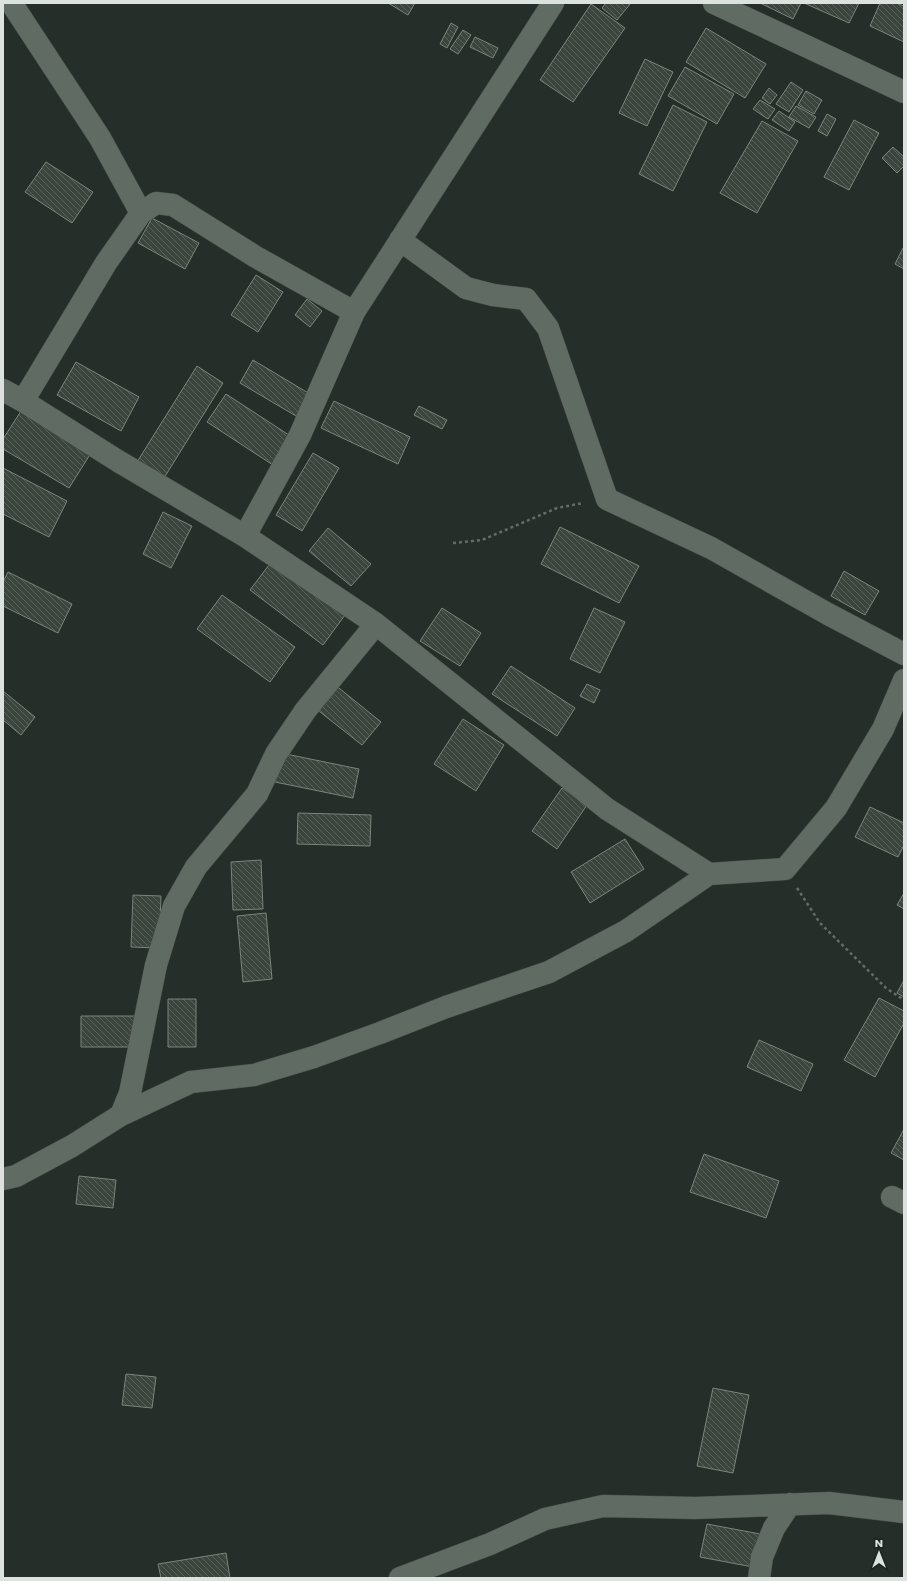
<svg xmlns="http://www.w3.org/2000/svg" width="907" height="1581" viewBox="0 0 907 1581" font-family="Poppins,sans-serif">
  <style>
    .building { fill: url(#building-back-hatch); stroke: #7a857d }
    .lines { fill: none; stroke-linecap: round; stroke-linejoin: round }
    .minor-casing { stroke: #444b46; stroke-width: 23 }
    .path { stroke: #646c67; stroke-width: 2.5; stroke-dasharray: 3 3; stroke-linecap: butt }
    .minor { stroke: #606b63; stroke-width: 22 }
  </style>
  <defs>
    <pattern id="building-back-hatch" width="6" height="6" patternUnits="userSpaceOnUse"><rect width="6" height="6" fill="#3b453e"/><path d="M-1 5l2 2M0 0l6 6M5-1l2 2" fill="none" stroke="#576059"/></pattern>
  </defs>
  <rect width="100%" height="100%" fill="#252e28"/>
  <path class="building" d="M388 3H415L408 15Z
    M606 3H631L617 20 602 8Z
    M760 3H801L793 19Z
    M804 3H859L849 23Z
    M880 3H896L904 6V42L870 26Z
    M591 4 625 28 573 102 540 80Z
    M451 23 458 27 447 48 440 44Z
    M706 28 766 64 745 98 686 62Z
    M463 30 471 35 458 54 450 49Z
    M475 37 498 48 493 58 470 47Z
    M645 59 673 72 647 126 619 113Z
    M685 67 734 94 717 124 668 96Z
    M791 82 803 90 789 112 776 104Z
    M769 88 777 95 770 104 762 98Z
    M806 91 822 100 814 114 798 105Z
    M760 100 775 109 768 119 753 109Z
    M673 105 707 122 673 191 639 174Z
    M796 106 816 117 809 128 789 117Z
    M779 111 795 122 789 131 772 120Z
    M827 114 836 119 827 136 818 131Z
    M854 120 879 133 849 190 824 177Z
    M762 121 798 141 757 213 720 193Z
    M893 147 904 157V166L897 173 882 158Z
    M46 162 93 192 72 223 25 192Z
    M152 218 199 243 185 269 138 243Z
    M903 248 904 249V269L895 264Z
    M256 275 283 292 258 332 231 315Z
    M307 299 322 311 310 327 295 315Z
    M253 360 310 394 296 416 240 383Z
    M76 362 139 397 121 431 57 395Z
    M197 366 223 383 164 478 137 462Z
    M226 394 295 439 276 467 207 422Z
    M334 401 410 437 398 464 321 428Z
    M419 406 447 420 442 429 414 415Z
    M21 411 91 453 69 488 3 449V439Z
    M313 453 339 468 302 531 276 515Z
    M3 468 67 501 49 537 3 514Z
    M163 512 192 526 171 568 143 554Z
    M560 527 639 566 619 603 541 564Z
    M328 528 371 564 351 586 309 551Z
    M272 561 345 615 323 645 250 590Z
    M844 571 879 591 865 615 831 596Z
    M8 572 72 604 58 633 3 606V582Z
    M222 595 295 647 270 682 197 629Z
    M442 608 481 633 460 666 420 641Z
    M594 608 625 622 600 673 570 659Z
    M511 666 575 708 557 736 492 694Z
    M334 684 381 722 362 745 315 708Z
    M587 684 600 690 594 703 580 696Z
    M3 691 35 717 21 735 3 720Z
    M463 719 504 745 476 791 434 764Z
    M281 753 359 769 353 798 275 782Z
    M562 788 587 805 557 849 532 831Z
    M870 807 904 823V845L898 857 855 837Z
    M298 813 371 815 370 846 297 844Z
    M625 839 644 869 590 903 571 872Z
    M261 860 263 909 233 910 231 862Z
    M904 893V909L897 905Z
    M133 895 161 896 159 948 131 947Z
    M266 913 272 979 243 982 237 916Z
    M904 980V997L897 993Z
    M879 998 904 1011V1023L875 1077 844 1060Z
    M168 999H196V1047H168Z
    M81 1016H138V1047H81Z
    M759 1040 813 1064 801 1091 747 1067Z
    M904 1129V1160L891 1153Z
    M704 1154 779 1181 766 1218 690 1192Z
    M79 1176 116 1180 113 1208 76 1204Z
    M126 1374 156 1377 152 1408 122 1405Z
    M713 1388 749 1395 733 1473 697 1466Z
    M707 1524 760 1534 753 1567 700 1557Z
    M226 1553 230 1578H161L158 1564Z"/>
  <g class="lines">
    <g class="minor-casing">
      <path id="minor" d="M714 3 904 92
        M14 7 100 138 141 213 106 263 23 401
        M141 213 156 203 173 205 256 257 354 312
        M400 240 466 288 493 295 526 299 548 328 607 499 711 548 828 614 904 654
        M3 390 23 401 118 461 245 536 300 435 354 312 553 3
        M245 536 376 624 607 809 709 874
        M121 1115 130 1093 156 965 174 906 196 867 257 794 276 754 305 711 376 624
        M3 1179 16 1176 72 1146 121 1115 191 1082 254 1075 314 1057 380 1033 446 1007 549 972 626 931 709 874 785 869 836 808 883 729 904 680
        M892 1197 904 1203
        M400 1578 490 1544 545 1519 603 1506 695 1508 829 1503 904 1512
        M759 1578 762 1557 774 1528 790 1504"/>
    </g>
    <path class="path" d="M453 543 482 540 557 508 583 503
      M797 888 820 923 886 988 904 1000"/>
    <use href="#minor" class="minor"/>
  </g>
  <rect width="907" height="1581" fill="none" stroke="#dce2de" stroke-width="8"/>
  <g transform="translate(879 1553)" stroke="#1c251e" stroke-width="3" paint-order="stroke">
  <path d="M0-3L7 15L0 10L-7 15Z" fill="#dce2de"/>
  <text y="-6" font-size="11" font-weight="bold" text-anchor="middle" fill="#dce2de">N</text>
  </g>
</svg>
